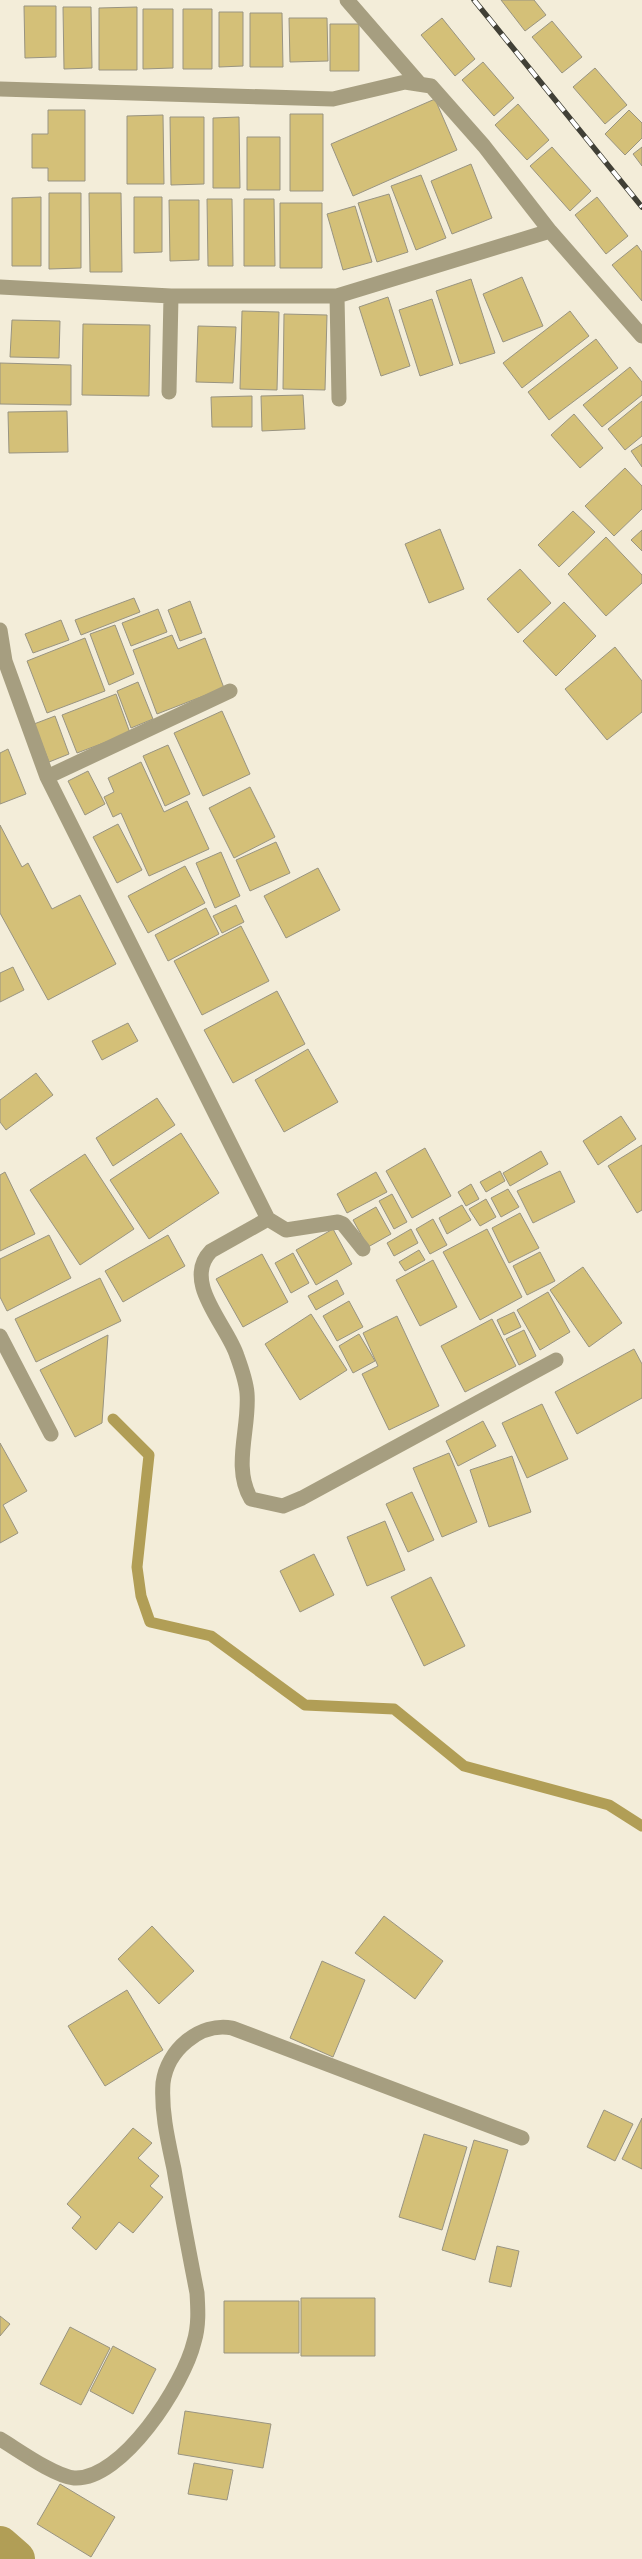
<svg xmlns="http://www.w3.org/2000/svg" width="642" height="2559" viewBox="0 0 642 2559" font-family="Mulish,sans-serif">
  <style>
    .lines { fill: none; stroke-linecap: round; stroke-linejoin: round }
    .stream { stroke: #b19e56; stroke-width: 11 }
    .canal { stroke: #b19e56; stroke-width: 38 }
    .building { fill: #d4c078; stroke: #999481 }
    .minor { stroke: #a69e80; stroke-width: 15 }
    .rail-casing { stroke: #414036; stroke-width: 5.5 }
    .rail { stroke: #fff; stroke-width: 4; stroke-dasharray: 11; stroke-linecap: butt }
  </style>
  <rect width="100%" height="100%" fill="#f3edd9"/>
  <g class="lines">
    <path class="stream" d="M113 1419 149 1455 137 1567 141 1596 150 1622 211 1636 305 1705 394 1709 464 1766 609 1805 642 1826"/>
    <path class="canal" d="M0 2545 16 2559"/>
  </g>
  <path class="building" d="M501 0H534L546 15 525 31Z
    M24 6H56V57L25 58Z
    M63 7H91L92 68 64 69Z
    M137 7V70H99V8Z
    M143 9H173V68L143 69Z
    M183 9H212V69H183Z
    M219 12H243V66L219 67Z
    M250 13H282L283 67H250Z
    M289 18H327L328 61 290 62Z
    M442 18 475 59 455 76 421 35Z
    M552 21 582 57 562 73 532 37Z
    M330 24H359V71H330Z
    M483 62 514 98 494 116 462 80Z
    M595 68 627 105 605 124 573 87Z
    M435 99 457 150 353 196 331 144Z
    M518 104 549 140 527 160 495 125Z
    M48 110H85V181H48V168H32V134H48Z
    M629 110 642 123V138L625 155 605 134Z
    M290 114H323V191H290Z
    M163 115 164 184H127V116Z
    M170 117H204V184L171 185Z
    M239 117 240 188H213V118Z
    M247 137H280V190H247Z
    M552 147 591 191 570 211 530 166Z
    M642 147V166L633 154Z
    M471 164 492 218 452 234 431 181Z
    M421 175 446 238 416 250 391 186Z
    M49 193H81V268L49 269Z
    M89 193H121L122 272H90Z
    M389 194 408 252 377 262 358 203Z
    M41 197V266H12V198Z
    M134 197H162V252L134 253Z
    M597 197 628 236 606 254 575 215Z
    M207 199H232L233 266H208Z
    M244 199H274L275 266H244Z
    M169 200H199V260L170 261Z
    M280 203H322V268H280Z
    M355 206 372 262 343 270 327 214Z
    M637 245 642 252V301L612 265Z
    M522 277 543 326 503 342 483 294Z
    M471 279 495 353 460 364 436 291Z
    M388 297 410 366 381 376 359 307Z
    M432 299 453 365 420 376 399 310Z
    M242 311 279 312 277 390 240 389Z
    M570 311 589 336 522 388 503 363Z
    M284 314 327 315 325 390 283 389Z
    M12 320 60 321 59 358 10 357Z
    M83 324 150 325 149 396 82 395Z
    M198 326 236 327 233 383 196 382Z
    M596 339 618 368 549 420 528 392Z
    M0 363 71 365V405L0 404Z
    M630 367 642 382V395L602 427 583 405Z
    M303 395 305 429 262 431 261 396Z
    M252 396V427H212L211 397Z
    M642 401V436L625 450 608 429Z
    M67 411 68 452 9 453 8 412Z
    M574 414 603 448 580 468 551 435Z
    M642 444V467L631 451Z
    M625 468 642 486V509L614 536 585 506Z
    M573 511 595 532 559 567 538 545Z
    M440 529 464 589 429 603 405 544Z
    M642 530V551L631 540Z
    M606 537 642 575V583L606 616 568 574Z
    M520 569 551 603 518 633 487 599Z
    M134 598 140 612 81 635 75 620Z
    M190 601 202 633 180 641 168 610Z
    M564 602 596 636 556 676 523 641Z
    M158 609 167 632 131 646 122 623Z
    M61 620 69 640 33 653 25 634Z
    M115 625 134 674 109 685 90 634Z
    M172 635 178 649 205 638 224 688 157 714 133 650Z
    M85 638 105 691 47 713 27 661Z
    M615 647 642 681V712L607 740 565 689Z
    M138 682 153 719 131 728 117 691Z
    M116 694 130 733 77 753 62 715Z
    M222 711 250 774 203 796 174 733Z
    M55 716 69 754 49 762 34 724Z
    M168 745 190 794 165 806 143 756Z
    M8 749 26 794 0 804V753Z
    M141 762 164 812 187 801 209 849 149 876 121 813 113 817 104 797 114 792 108 778Z
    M88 771 105 804 85 815 68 781Z
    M250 787 275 837 234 858 209 808Z
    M118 824 142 870 117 883 93 837Z
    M0 825 22 867 28 863 52 909 80 895 116 964 48 1000 0 913Z
    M276 842 290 873 250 891 236 860Z
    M221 852 240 896 215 908 196 863Z
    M185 866 205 903 148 933 128 896Z
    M318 868 340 910 286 938 264 896Z
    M236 905 244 922 222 933 213 916Z
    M206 908 219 934 168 961 155 935Z
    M241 926 269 981 202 1015 174 961Z
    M13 967 24 990 0 1002V973Z
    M277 991 305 1044 233 1083 204 1030Z
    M128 1023 138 1041 102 1060 92 1041Z
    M308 1049 338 1102 284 1132 255 1080Z
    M36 1073 53 1095 6 1130 0 1122V1100Z
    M157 1098 175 1125 113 1166 96 1138Z
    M621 1116 636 1139 598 1165 583 1141Z
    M181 1133 219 1193 149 1239 110 1180Z
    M642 1145V1210L637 1213 608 1166Z
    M425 1148 451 1196 412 1218 386 1171Z
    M541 1151 548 1164 510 1186 503 1173Z
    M85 1154 134 1229 80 1265 30 1190Z
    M500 1171 505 1181 486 1192 480 1182Z
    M560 1171 575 1202 533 1223 517 1191Z
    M5 1172 35 1234 0 1251V1175Z
    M376 1172 387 1192 347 1213 337 1194Z
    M471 1184 479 1199 466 1206 458 1192Z
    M508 1189 519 1207 501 1217 491 1198Z
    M392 1194 407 1222 394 1229 379 1201Z
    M486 1199 496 1217 480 1226 469 1209Z
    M462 1205 471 1220 447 1234 439 1218Z
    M376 1207 391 1234 368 1247 353 1220Z
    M520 1213 539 1248 509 1263 492 1228Z
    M433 1219 447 1245 430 1254 416 1229Z
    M333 1229 352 1264 316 1285 296 1250Z
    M411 1229 418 1243 394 1256 387 1243Z
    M487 1229 522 1297 480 1320 443 1252Z
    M49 1235 71 1278 7 1311 0 1297V1259Z
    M168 1235 185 1266 123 1302 105 1271Z
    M419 1250 425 1260 405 1271 399 1262Z
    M540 1252 555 1281 527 1295 513 1266Z
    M293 1253 309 1283 291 1293 275 1263Z
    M262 1254 288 1302 243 1327 216 1279Z
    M433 1260 457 1307 420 1326 396 1280Z
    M583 1267 622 1323 589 1347 550 1290Z
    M100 1278 121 1321 36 1362 15 1319Z
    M337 1280 344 1294 316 1310 308 1296Z
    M548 1292 570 1332 540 1350 517 1310Z
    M349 1301 363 1327 337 1341 323 1316Z
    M514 1312 521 1327 504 1335 497 1320Z
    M311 1314 347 1370 300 1400 265 1344Z
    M397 1316 439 1406 389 1430 362 1374 378 1366 363 1333Z
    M492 1319 516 1366 465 1392 441 1346Z
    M524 1330 536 1356 519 1365 506 1339Z
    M359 1334 375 1361 353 1373 339 1346Z
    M108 1335 102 1423 75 1437 40 1370Z
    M634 1349 642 1364V1398L577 1434 555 1392Z
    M542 1404 568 1459 527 1478 502 1423Z
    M483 1421 496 1446 458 1466 446 1441Z
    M0 1443 27 1491 3 1505 18 1533 0 1543Z
    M449 1453 477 1522 442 1537 413 1468Z
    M512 1456 531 1512 489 1527 470 1470Z
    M412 1492 434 1540 408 1552 386 1504Z
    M385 1521 405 1570 367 1586 347 1537Z
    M314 1554 334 1595 300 1612 280 1571Z
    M431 1577 465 1646 424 1666 391 1597Z
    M384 1916 443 1961 415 1999 355 1953Z
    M152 1926 194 1971 159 2004 118 1959Z
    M322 1961 365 1980 333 2057 290 2038Z
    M127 1990 163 2050 105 2086 68 2026Z
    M604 2110 633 2124 615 2161 587 2147Z
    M642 2118V2169L622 2159Z
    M133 2128 152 2143 138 2158 159 2176 150 2186 163 2197 133 2233 119 2222 96 2250 72 2228 81 2217 67 2204Z
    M424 2134 467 2147 442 2230 399 2217Z
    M474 2140 508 2150 475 2260 442 2250Z
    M497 2246 519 2251 511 2287 489 2282Z
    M301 2298H375V2356H301Z
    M224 2301H299V2353H224Z
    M0 2316 10 2324 0 2336Z
    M70 2327 110 2348 81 2405 40 2384Z
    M113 2346 156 2369 133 2414 90 2391Z
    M185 2411 271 2424 263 2468 178 2454Z
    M194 2463 233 2470 227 2500 188 2494Z
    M60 2484 115 2517 91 2557 37 2524Z"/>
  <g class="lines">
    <path class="minor" d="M347 0 419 83
      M0 89 333 99 405 82 431 86 484 146 550 231
      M0 287 171 296H337L550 231 642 336
      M337 296 339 399
      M169 392 171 296
      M0 630 5 661 47 777 268 1219 211 1251C181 1282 228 1326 237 1356 241 1367 246 1381 247 1393 250 1428 232 1467 251 1499L283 1506 302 1498 556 1360
      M47 777 230 691
      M268 1219 286 1230 338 1222 343 1224 363 1249
      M0 1336 51 1434
      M0 2439C17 2449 54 2476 74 2478 122 2481 184 2384 194 2342 199 2326 198 2309 197 2293 189 2252 181 2211 174 2169 168 2141 161 2112 163 2083 167 2050 200 2022 232 2028L522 2138"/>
    <g class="rail-casing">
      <path id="rail" d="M474 0 642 207"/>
    </g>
    <use href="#rail" class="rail"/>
  </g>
</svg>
